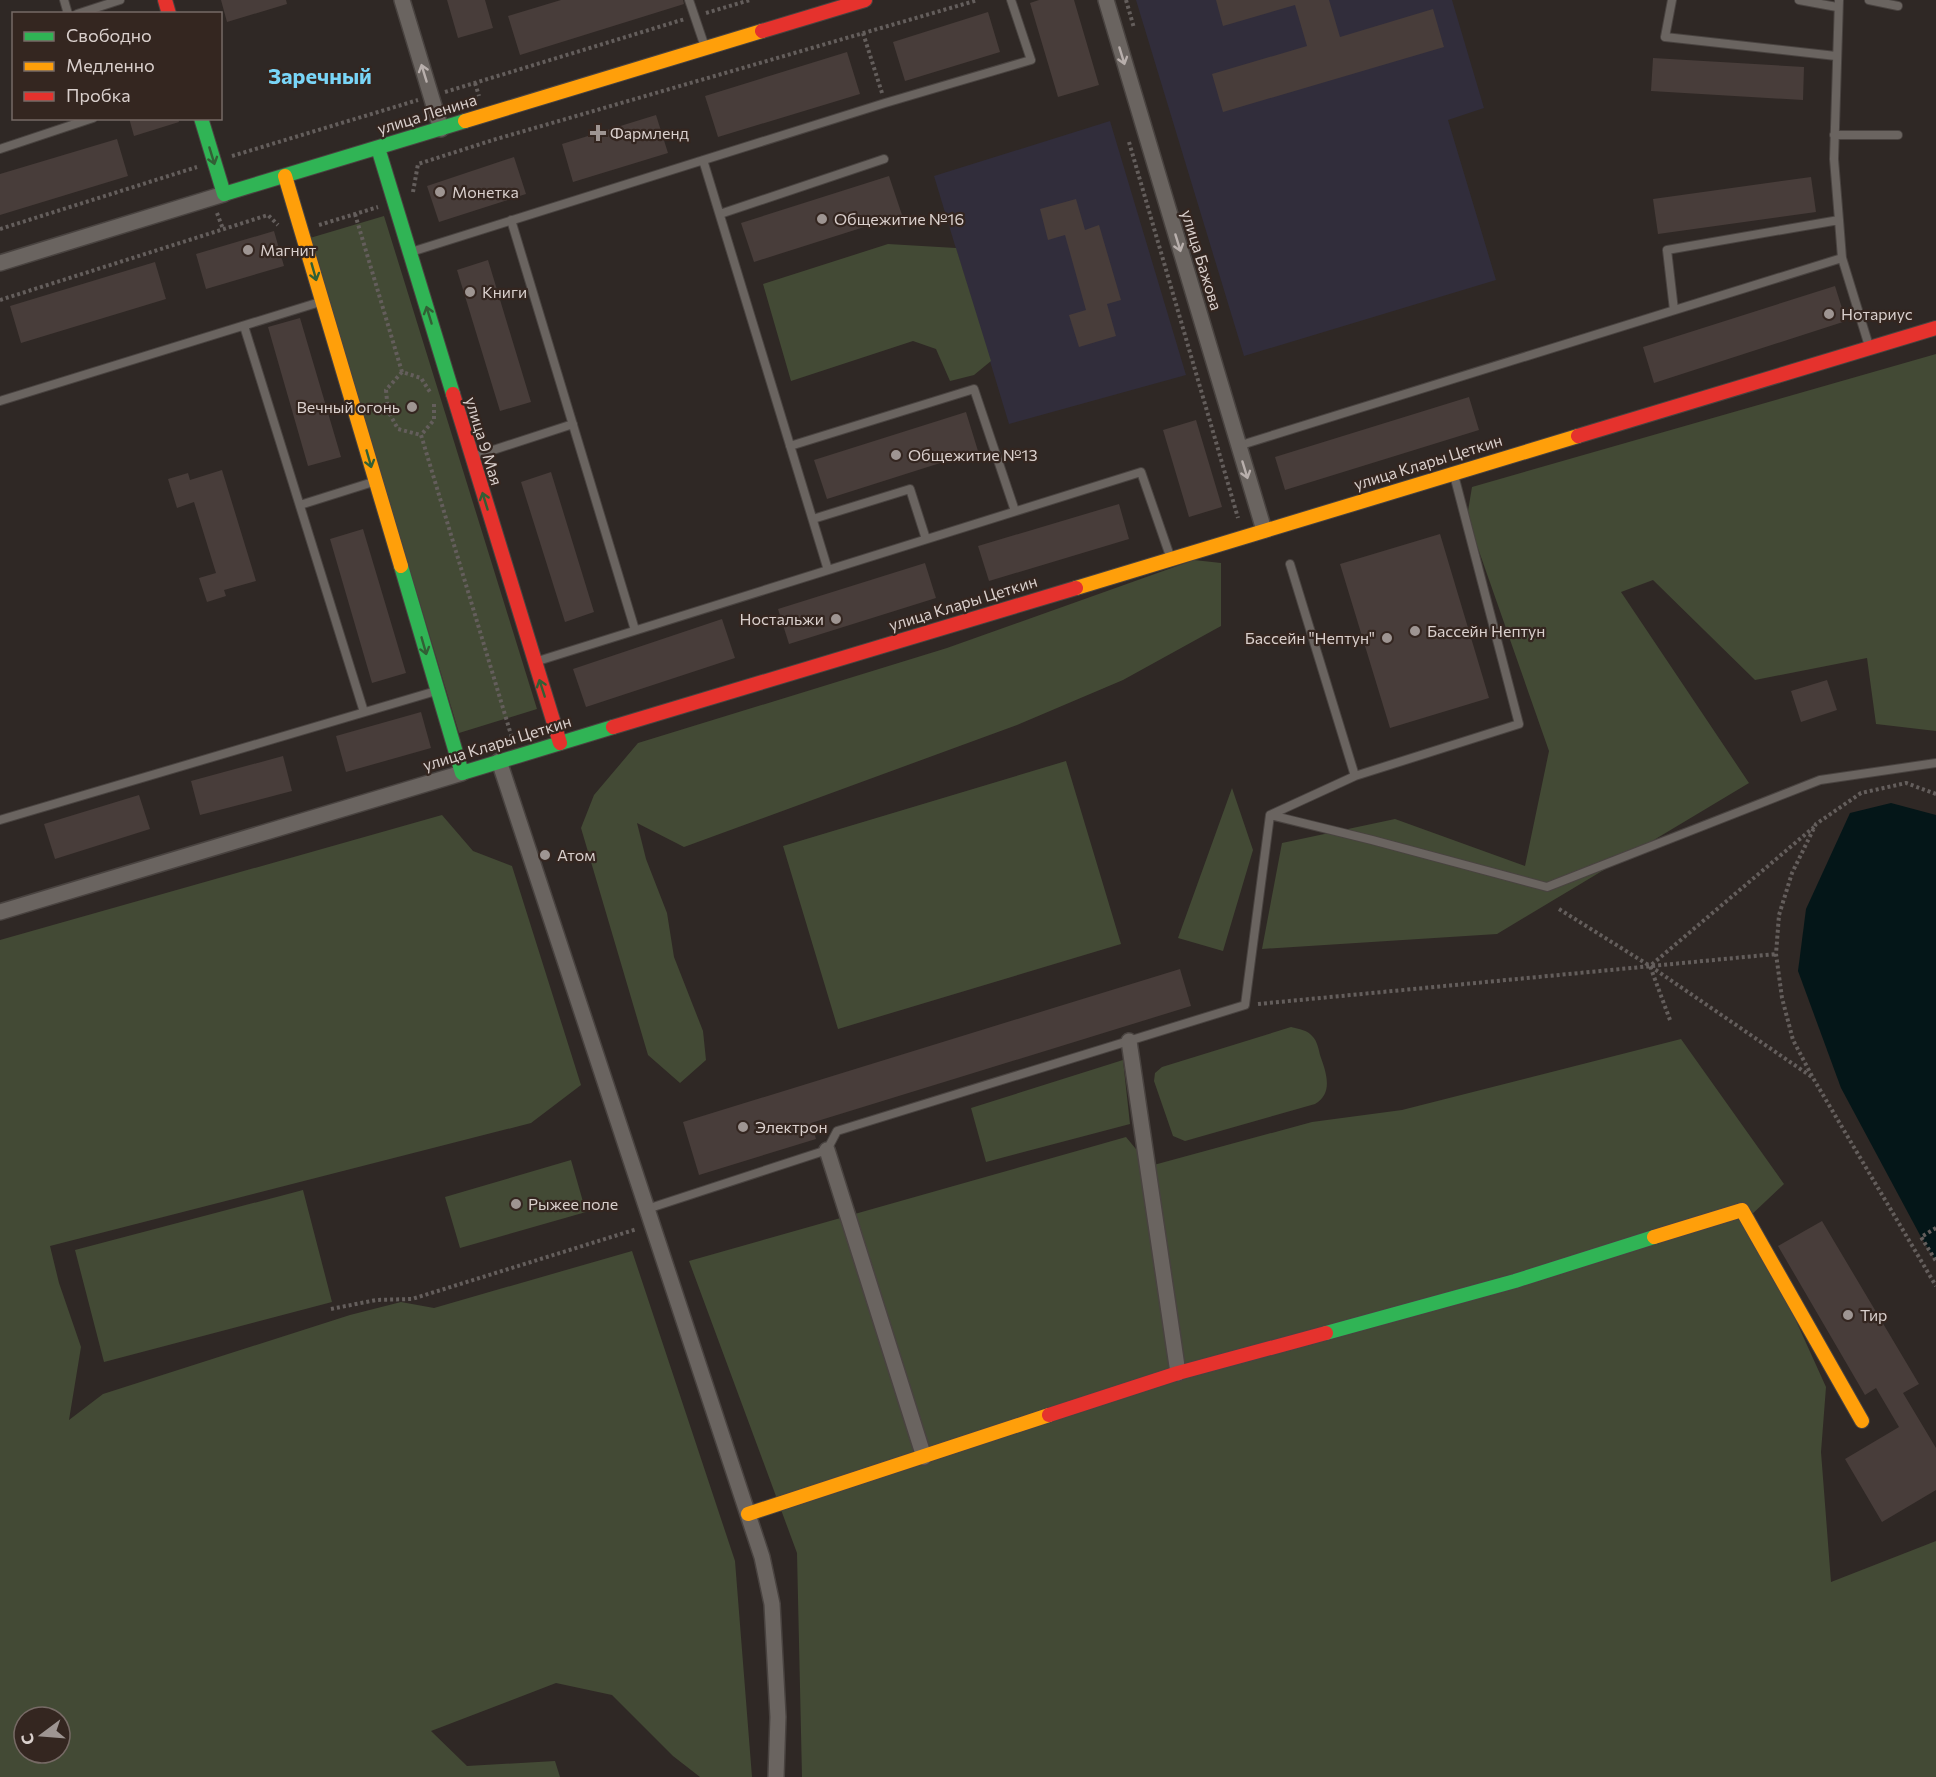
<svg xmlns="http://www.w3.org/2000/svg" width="1936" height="1777" viewBox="0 0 1936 1777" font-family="Commissioner,sans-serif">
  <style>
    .education { fill: #312d3b }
    .green { fill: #434a35; fill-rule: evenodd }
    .water { fill: #041618 }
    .building { fill: #483d3a }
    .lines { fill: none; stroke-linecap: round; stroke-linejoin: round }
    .lane-casing { stroke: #494340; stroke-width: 10 }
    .street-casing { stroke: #494340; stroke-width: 18 }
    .fast-casing { stroke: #494340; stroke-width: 16 }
    .slow-casing { stroke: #494340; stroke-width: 16 }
    .jam-casing { stroke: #494340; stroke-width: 16 }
    .path { stroke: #645e5c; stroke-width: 4; stroke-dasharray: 3 3; stroke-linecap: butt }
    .lane { stroke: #6a6460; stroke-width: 8 }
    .street { stroke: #6a6460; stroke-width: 15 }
    .fast { stroke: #30b455; stroke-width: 14 }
    .slow { stroke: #ff9f0a; stroke-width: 14 }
    .jam { stroke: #e5322d; stroke-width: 14 }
    .oneway { stroke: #b8afac }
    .oneway2 { stroke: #325f35 }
    .poi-dot { fill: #9e9592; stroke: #342620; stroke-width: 2 }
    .labels { text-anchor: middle; stroke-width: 4.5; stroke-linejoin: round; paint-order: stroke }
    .street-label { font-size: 16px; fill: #d9cfcc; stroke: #342620 }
    .poi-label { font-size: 16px; fill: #d9cfcc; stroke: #342620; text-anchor: start }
    .district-label { font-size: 22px; font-weight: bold; fill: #79d5f7; stroke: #342620 }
  </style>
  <rect width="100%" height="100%" fill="#2f2825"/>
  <path class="education" d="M1136 0H1452L1484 108 1448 120 1496 280 1244 356Z
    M1110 121 1186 375 1009 424 934 176Z"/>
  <path class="green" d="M384 216 537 709 459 733 310 238Z
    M888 244 956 248 991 361 974 375 950 381 936 349 913 341 791 381 763 284Z
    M1936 354V731L1876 724 1867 658 1755 680 1653 580 1621 592 1749 783 1497 934 1262 949 1282 843 1395 819 1525 866 1549 751 1467 517 1472 487Z
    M1194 560 1221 563V626L1123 680 1017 725 684 847 637 823 646 859 667 913 674 957 703 1031 706 1060 680 1083 648 1055 581 828 594 795 638 743 947 648Z
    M1066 761 1121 944 838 1029 783 846Z
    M1232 788 1253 850 1223 951 1178 938Z
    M442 815 473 851 512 866 581 1085 531 1123 50 1246 59 1283 81 1347 69 1420 103 1394 350 1315 401 1302 434 1308 632 1251 735 1561 752 1777H700L673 1756 612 1695 556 1683 431 1731 467 1766 555 1761 560 1777H0V940ZM24 1717H60V1753H24Z
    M1291 1027C1299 1029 1308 1030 1313 1037 1317 1041 1319 1050 1320 1055 1326 1072 1334 1093 1315 1104L1185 1141 1173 1136 1154 1081 1155 1073 1162 1067Z
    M1681 1039 1784 1184 1749 1217 1826 1387 1821 1452 1831 1582 1936 1541V1777H802L797 1553 689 1261 1126 1137 1150 1166 1312 1122 1402 1110Z
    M1123 1060 1130 1124 986 1162 971 1108Z
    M571 1160 586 1212 460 1248 445 1197Z
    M303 1190 332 1302 104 1362 75 1250Z"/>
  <path class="water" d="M1891 803 1936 815V1261L1921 1237 1841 1088 1798 971 1806 909 1850 813Z"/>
  <path class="building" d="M221 0H286L287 4 227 22Z
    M447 0H485L493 28 458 38Z
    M561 0H683L684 4 520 55 508 16Z
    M1039 0H1074L1099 85 1058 97 1030 3Z
    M1216 0H1329L1340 37 1433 9 1444 47 1223 112 1212 74 1307 46 1295 5 1223 26Z
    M988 12 1000 52 905 81 893 42Z
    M847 52 860 94 718 137 705 96Z
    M1653 58 1804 67 1803 100 1651 91Z
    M656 115 668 153 573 182 562 144Z
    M129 118H178L179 122 134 136Z
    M117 139 128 176 0 215V174Z
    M514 157 526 194 439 222 427 186Z
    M889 176 902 215 754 262 741 223Z
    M1811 177 1816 212 1658 234 1653 199Z
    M1076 199 1085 230 1099 225 1121 300 1107 304 1116 336 1079 347 1069 315 1086 310 1065 235 1048 240 1040 209Z
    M274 231 284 266 206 289 196 254Z
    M488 260 531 402 500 411 457 270Z
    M155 262 166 299 21 343 10 306Z
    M1835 286 1846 321 1654 383 1643 347Z
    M300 318 341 457 308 466 268 327Z
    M1469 397 1479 430 1285 490 1275 457Z
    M966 412 978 451 827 499 814 460Z
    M1196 420 1222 507 1189 517 1163 430Z
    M222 470 256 581 224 590 226 596 207 602 199 578 216 573 194 502 177 508 168 479 188 473 190 480Z
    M551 472 594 612 565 622 521 482Z
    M1119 504 1129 539 989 581 978 546Z
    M363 529 406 673 372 683 330 539Z
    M1440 534 1489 698 1390 728 1340 564Z
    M925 563 936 598 789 644 778 609Z
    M722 619 735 658 586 707 573 669Z
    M1827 680 1837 710 1801 722 1791 691Z
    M421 712 431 748 346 772 336 736Z
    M283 756 292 791 200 815 191 781Z
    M139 795 150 829 55 859 44 824Z
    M1180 969 1191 1006 811 1123 816 1139 699 1175 683 1122Z
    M1822 1221 1919 1384 1903 1393 1936 1448V1490L1882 1522 1845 1459 1899 1427 1876 1388 1865 1395 1778 1246Z"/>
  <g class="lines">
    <g class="lane-casing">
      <path id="lane" d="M64 0 68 14
        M689 0 705 47
        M1672 0 1665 37 1836 56
        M1799 0 1837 7
        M1839 0 1834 159 1839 220 1842 258 1869 346
        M1869 0 1898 6
        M77 14 120 0
        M1834 135H1898
        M0 149 93 118
        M703 160 828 570
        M720 214 884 159
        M511 220 635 630
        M411 252 885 103 1031 60 1011 0
        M1674 310 1667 250 1839 220
        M244 326 364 712
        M0 401 320 302
        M790 446 974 389 1015 511
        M1238 446 1842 258
        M475 456 573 424
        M300 505 373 482
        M813 519 910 489 926 539
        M1290 564 1355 776
        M538 661 1141 472 1170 556
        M1270 815 1372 840 1547 887 1820 780 1936 763
        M0 820 436 691
        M647 1209 827 1150 837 1131 1245 1005 1270 815 1355 776 1519 724 1454 475"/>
    </g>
    <g class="street-casing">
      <path id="street" d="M402 0 441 129
        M1106 0 1264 530
        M0 263 224 194
        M499 761 762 1557 772 1604 778 1717 776 1777
        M0 912 462 773
        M1129 1041 1178 1373
        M827 1150 924 1457"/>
    </g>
    <g class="fast-casing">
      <path id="fast" d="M201 118 224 194 465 121
        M378 148 453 394
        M401 566 462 773 613 727
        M1326 1333 1515 1281 1654 1237"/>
    </g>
    <g class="slow-casing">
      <path id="slow" d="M465 121 762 31
        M285 176 401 566
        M1076 588 1578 436
        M1654 1237 1742 1210 1862 1421
        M748 1514 1049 1415"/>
    </g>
    <g class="jam-casing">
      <path id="jam" d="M165 0 169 14
        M762 31 865 0
        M453 394 560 743
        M1578 436 1936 328
        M613 727 1076 588
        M1049 1415 1178 1373 1326 1333"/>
    </g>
    <path class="path" d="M1126 0 1134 28
      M706 13 750 0
      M863 33 882 93
      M475 83 479 96
      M445 92 685 19
      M1129 142 1238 518
      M232 156 418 100
      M413 192 418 164 493 140 978 0
      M217 213 223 229
      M355 214 402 372 421 378 430 392
      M319 225 378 207
      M0 229 197 167
      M0 300 268 215 278 225
      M402 372 386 390 388 411 398 429 421 435
      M434 404V420L421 435 512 738
      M1936 794 1906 783 1861 793 1816 824 1792 873 1779 915 1776 954 1782 998 1793 1040 1813 1078 1936 1286
      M1559 909 1650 966 1812 1077
      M1258 1004 1776 954
      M1670 1020 1650 966 1814 827
      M1936 1228 1921 1237 1936 1261
      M331 1309 376 1300 412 1299 637 1229"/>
    <use href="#lane" class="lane"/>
    <use href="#street" class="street"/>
    <use href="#fast" class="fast"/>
    <use href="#slow" class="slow"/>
    <use href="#jam" class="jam"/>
  </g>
  <defs><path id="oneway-shaft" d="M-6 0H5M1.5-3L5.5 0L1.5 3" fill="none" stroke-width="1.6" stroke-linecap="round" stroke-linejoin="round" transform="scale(1.5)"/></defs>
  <g class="oneway">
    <use href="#oneway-shaft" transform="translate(1122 56) rotate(73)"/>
    <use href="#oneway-shaft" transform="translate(424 73) rotate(-107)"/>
    <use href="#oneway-shaft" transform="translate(1178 243) rotate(73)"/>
    <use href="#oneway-shaft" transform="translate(1245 470) rotate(73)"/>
  </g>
  <g class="oneway2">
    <use href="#oneway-shaft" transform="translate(212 156) rotate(73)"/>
    <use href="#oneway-shaft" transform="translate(314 272) rotate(74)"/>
    <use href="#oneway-shaft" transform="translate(429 315) rotate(-107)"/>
    <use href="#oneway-shaft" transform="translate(369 459) rotate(74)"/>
    <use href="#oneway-shaft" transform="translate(485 501) rotate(-107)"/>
    <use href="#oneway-shaft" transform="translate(424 646) rotate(74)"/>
    <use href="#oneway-shaft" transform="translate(542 688) rotate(-108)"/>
  </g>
  <g class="poi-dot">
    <path d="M595 124h6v6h6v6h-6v6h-6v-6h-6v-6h6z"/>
    <circle cx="440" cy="192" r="6"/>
    <circle cx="822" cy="219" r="6"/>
    <circle cx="248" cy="250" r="6"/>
    <circle cx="470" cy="292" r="6"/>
    <circle cx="1829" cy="314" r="6"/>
    <circle cx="412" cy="407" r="6"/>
    <circle cx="896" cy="455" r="6"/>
    <circle cx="836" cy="619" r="6"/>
    <circle cx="1415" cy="631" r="6"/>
    <circle cx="1387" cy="638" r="6"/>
    <circle cx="545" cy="855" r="6"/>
    <circle cx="743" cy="1127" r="6"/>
    <circle cx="516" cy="1204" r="6"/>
    <circle cx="1848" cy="1315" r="6"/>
  </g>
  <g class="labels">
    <g class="street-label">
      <text transform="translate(427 114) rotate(-17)" y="6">улица Ленина</text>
      <text transform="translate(1202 260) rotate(73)" y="6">улица Бажова</text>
      <text transform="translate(484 441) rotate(73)" y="6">улица 9 Мая</text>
      <text transform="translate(1428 462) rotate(-17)" y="6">улица Клары Цеткин</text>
      <text transform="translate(963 603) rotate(-17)" y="6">улица Клары Цеткин</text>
      <text transform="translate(497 743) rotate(-17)" y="6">улица Клары Цеткин</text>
    </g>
    <g class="poi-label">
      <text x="610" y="139">Фармленд</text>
      <text x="452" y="198">Монетка</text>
      <text x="834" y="225">Общежитие №16</text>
      <text x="260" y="256">Магнит</text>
      <text x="482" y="298">Книги</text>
      <text x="1841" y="320">Нотариус</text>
      <text x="400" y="413" text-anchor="end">Вечный огонь</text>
      <text x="908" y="461">Общежитие №13</text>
      <text x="824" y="625" text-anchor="end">Ностальжи</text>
      <text x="1427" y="637">Бассейн Нептун</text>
      <text x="1375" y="644" text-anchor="end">Бассейн "Нептун"</text>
      <text x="557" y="861">Атом</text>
      <text x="755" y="1133">Электрон</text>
      <text x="528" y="1210">Рыжее поле</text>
      <text x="1860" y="1321">Тир</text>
    </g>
    <g class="district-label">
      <text x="320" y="84">Заречный</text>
    </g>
  </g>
  <rect x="12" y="12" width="210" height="108" fill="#342620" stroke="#766a65" stroke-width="1.5"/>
  <rect x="24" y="32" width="30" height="9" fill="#30b455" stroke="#766a65" stroke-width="1.5"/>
  <text x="66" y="42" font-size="18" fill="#d9cfcc">Свободно</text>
  <rect x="24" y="62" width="30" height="9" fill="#ff9f0a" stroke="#766a65" stroke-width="1.5"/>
  <text x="66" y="72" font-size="18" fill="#d9cfcc">Медленно</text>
  <rect x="24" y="92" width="30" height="9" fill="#e5322d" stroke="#766a65" stroke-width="1.5"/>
  <text x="66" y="102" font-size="18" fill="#d9cfcc">Пробка</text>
  <g transform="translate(42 1735) rotate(254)"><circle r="28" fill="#342620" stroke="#766a65" stroke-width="1.5"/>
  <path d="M0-4.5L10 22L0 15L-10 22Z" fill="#9e9592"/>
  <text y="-9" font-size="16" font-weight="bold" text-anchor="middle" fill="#d9cfcc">С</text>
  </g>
</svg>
